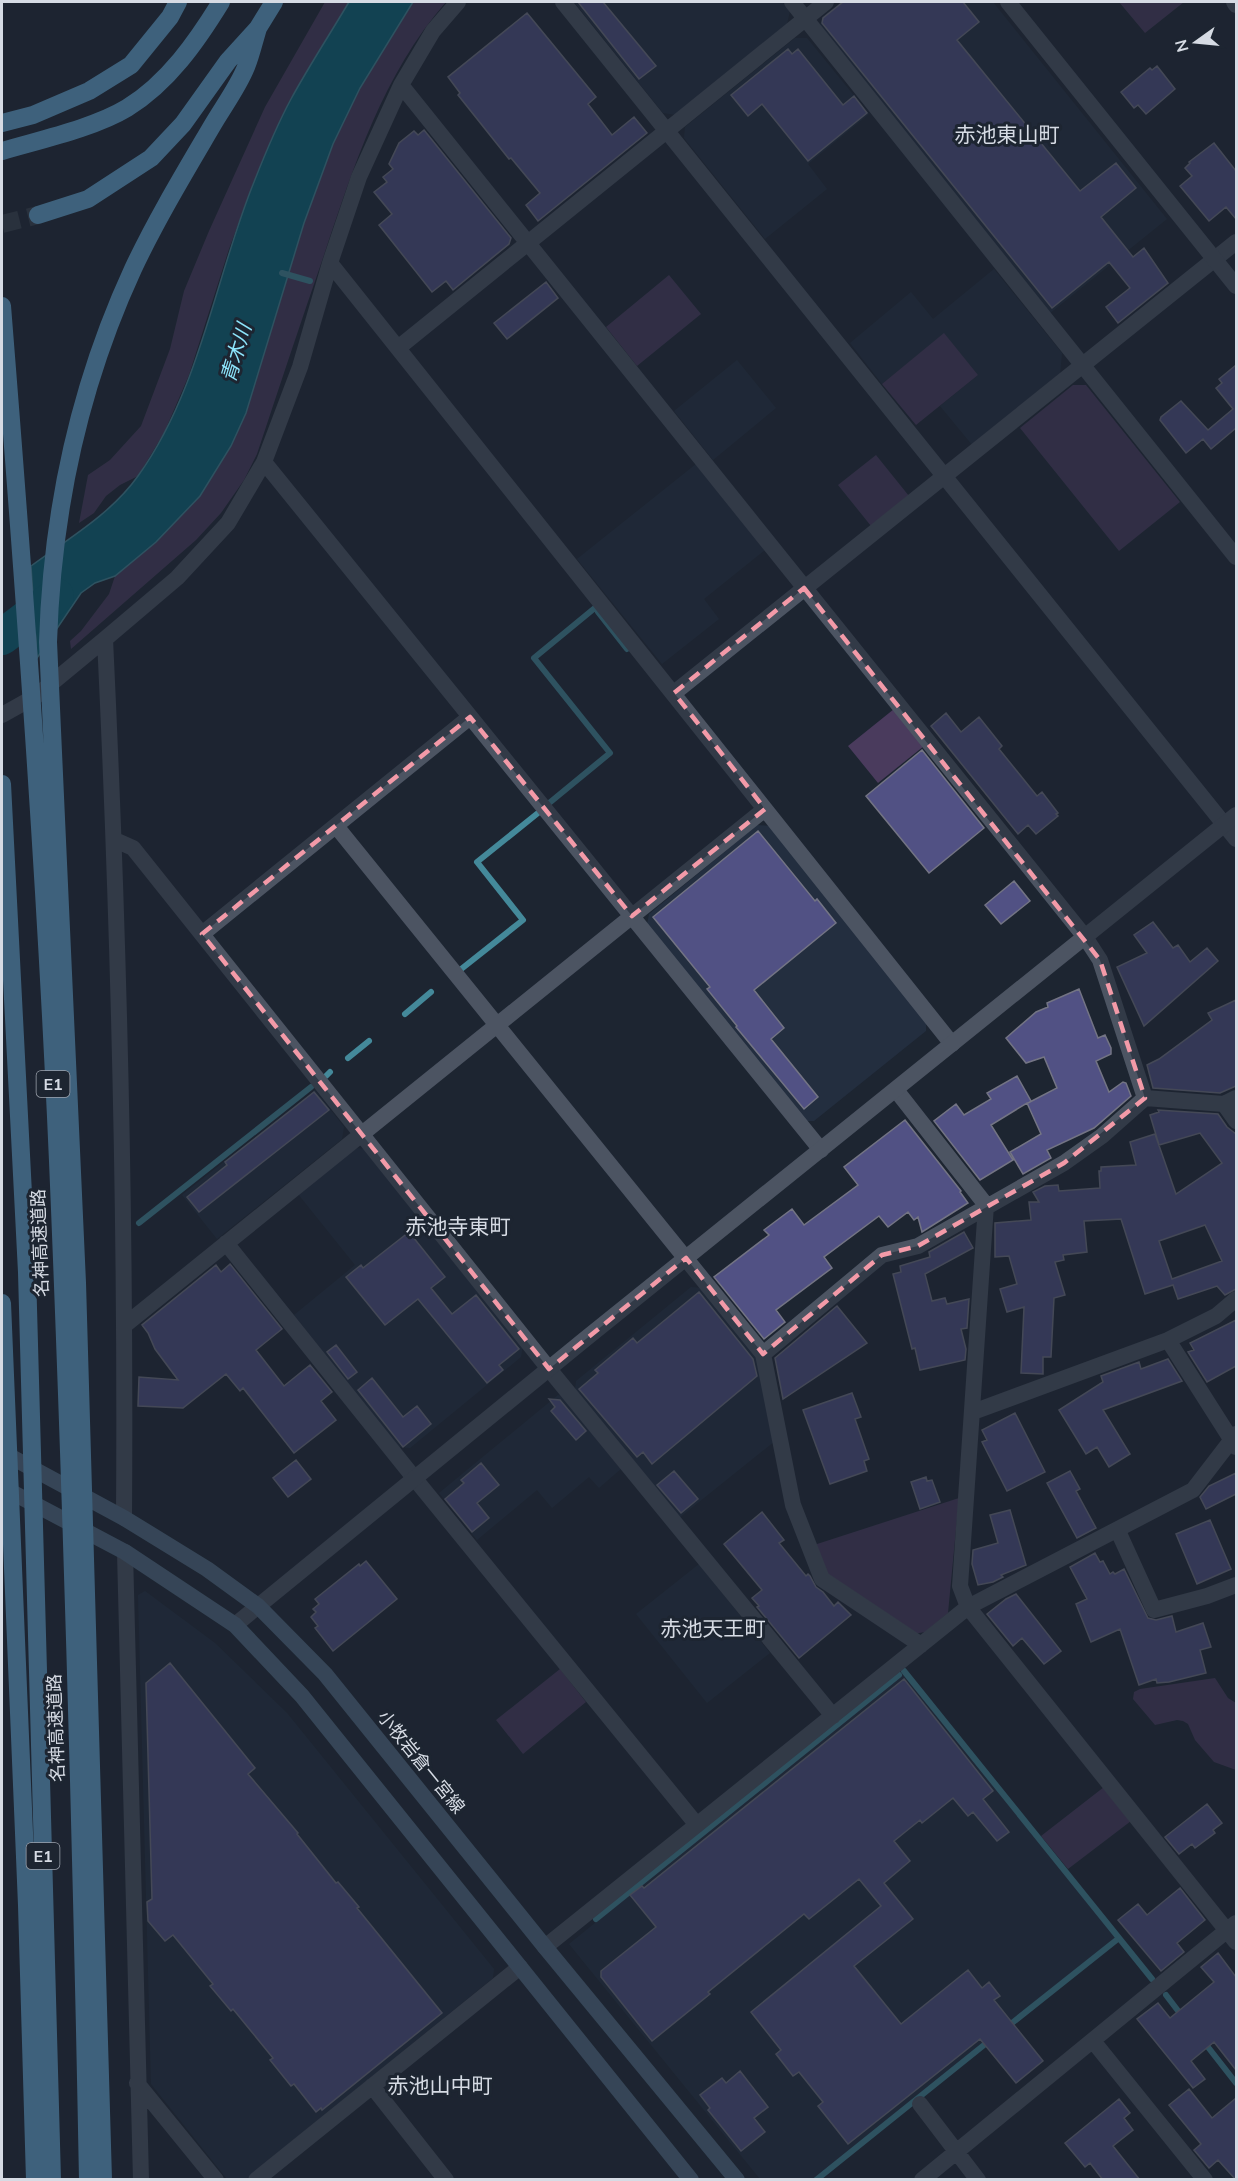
<svg xmlns="http://www.w3.org/2000/svg" width="1238" height="2181" viewBox="0 0 1238 2181" font-family="Mulish,'Noto Sans JP',sans-serif">
  <style>
    .built { fill: #232e3f }
    .green { fill: #4a3b5d }
    .water { fill: #05667a; stroke: #44899a; stroke-width: 1.5 }
    .lines { fill: none; stroke-linecap: round; stroke-linejoin: round }
    .stream { stroke: #44899a; stroke-width: 6 }
    .river { stroke: #05667a; stroke-width: 36 }
    .building { fill: #515184; stroke: #737484; stroke-width: 1.5; fill-rule: evenodd }
    .motorway-tunnel { stroke: #39404c; stroke-width: 18; stroke-dasharray: 18 9; stroke-linecap: butt }
    .minor { stroke: #4c5462; stroke-width: 16 }
    .tertiary { stroke: #4c5462; stroke-width: 16 }
    .secondary { stroke: #546e85; stroke-width: 16 }
    .motorway { stroke: #67acd8; stroke-width: 18 }
    .marked { fill: none; stroke: #f39aa8; stroke-width: 4.5; stroke-dasharray: 12 8; stroke-linejoin: round }
    .labels { text-anchor: middle; stroke-width: 6; stroke-linejoin: round; paint-order: stroke }
    .shield { fill: #1d2531; stroke: #9ea4ae; stroke-width: 1.5 }
    .shield-label { font-size: 16px; font-weight: bold; fill: #d6dbe4 }
    .street-label { font-size: 18px; fill: #d6dbe4; stroke: #1d2531 }
    .water-label { font-size: 20px; font-style: italic; fill: #8de5fc; stroke: #1d2531 }
    .quarter-label { font-size: 21px; fill: #d6dbe4; stroke: #1d2531 }
  </style>
  <rect width="100%" height="100%" fill="#1d2531"/>
  <path class="built" d="M574 2H782L790 11 787 24 676 115 663 113Z
    M841 2H993L1167 219 1049 314 820 28 822 17Z
    M795 38H807L869 114 808 164 827 189 765 239 684 138 685 127Z
    M994 269 1062 353 1060 375 973 446 940 406 978 375 944 334 882 384 850 343 911 292 933 319Z
    M737 360 776 408 713 460 674 411Z
    M696 464 765 550 704 599 719 619 662 664 577 559Z
    M757 825 771 826 926 1020V1031L814 1121H804L647 924 649 914Z
    M315 1090 344 1127 342 1139 217 1239 182 1195Z
    M355 1148 366 1149 523 1345 521 1357 410 1448 399 1447 294 1315 355 1265 298 1194Z
    M691 1287 702 1288 760 1360 775 1441 679 1518 575 1390 576 1381Z
    M558 1395 563 1396 622 1468 599 1488 589 1477 552 1508 537 1490 477 1540 439 1493Z
    M699 1564 770 1653 707 1703 636 1614Z
    M145 1591 215 1643 287 1713 494 1969 493 1978 246 2179H227L151 2084 138 1595Z
    M903 1674 1116 1937 813 2180 760 2179 569 1944Z"/>
  <path class="green" d="M325 2H349L290 100 254 181 229 249 189 375 164 433 138 476 120 485 106 496 94 513 79 523 88 475 110 460 141 426 170 349 184 291 209 231 265 107Z
    M413 2H446C383 74 354 165 324 255 301 321 279 388 257 454L244 480 221 513 196 540 71 649 70 641 81 631 109 594 115 576 156 542 246 413 304 223 333 144 360 88Z
    M1119 2H1184L1145 33Z
    M669 275 701 314 637 366 606 327Z
    M944 333 978 375 916 425 882 384Z
    M1073 385H1086L1180 502 1119 551 1020 428Z
    M876 455 909 496 871 526 838 485Z
    M894 709 924 746 878 783 848 746Z
    M959 1498 948 1613 925 1632 914 1634 826 1576 814 1545Z
    M560 1669 586 1702 523 1754 496 1720Z
    M1215 1678 1228 1698 1236 1703V1770L1214 1762 1195 1740 1188 1724 1183 1721 1177 1720 1155 1725 1133 1699 1134 1692 1140 1689Z
    M1104 1787 1131 1821 1068 1869 1041 1836Z"/>
  <path class="water" d="M349 2H413L360 88 333 144 304 223 246 413 231 446 200 496 156 542 115 576 95 583 81 593 37 658 31 566C68 539 111 514 138 476 200 390 215 278 254 182 265 154 277 125 291 99 309 66 330 34 349 2Z"/>
  <g class="lines">
    <path class="stream" d="M282 273 310 281
      M598 612 627 649
      M548 804 610 753 534 658 596 607
      M460 970 523 920 477 862 538 813
      M405 1014 431 992
      M348 1058 369 1041
      M326 1076 330 1072
      M139 1223 311 1087
      M904 1671 1152 1979
      M596 1919 899 1675
      M1166 1995 1182 2016
      M1007 2027 1119 1938
      M1204 2042 1236 2083
      M816 2180 989 2041"/>
    <path class="river" d="M2 637 56 596"/>
  </g>
  <path class="building" d="M578 2H603L656 66 639 79Z
    M843 2H963L979 22 957 40 1080 191 1116 163 1136 188 1101 217 1133 257 1144 248 1168 283 1118 323 1106 307 1130 288 1109 262 1052 308 822 23 823 18Z
    M527 13 596 97 588 104 612 135 634 117 647 133 538 221 526 205 540 193 511 158 509 159 458 95 460 93 448 77Z
    M788 49 792 54 798 49 843 105 854 96 867 113 808 161 762 104 748 116 731 95Z
    M1157 66 1175 89 1146 114 1138 105 1134 108 1121 92 1150 68 1152 70Z
    M424 130 511 238 509 244 453 290 446 281 432 292 379 225 392 214 374 192 387 182 383 177 393 169 389 164 399 143 414 131 418 135Z
    M1214 143 1236 171V219L1226 207 1209 221 1180 186 1192 176 1185 168 1190 163 1189 162Z
    M546 282 558 298 507 339 494 323Z
    M1236 365V428L1211 449 1203 439 1186 453 1160 420 1161 417 1181 401 1208 430 1233 409 1216 388 1222 383 1219 379Z
    M946 713 961 732 979 717 1002 746 999 749 1037 796 1042 792 1058 813 1056 814 1058 816 1036 834 1028 825 1018 834 931 726Z
    M922 750 984 828 929 873 866 796Z
    M758 831 815 901 817 899 836 923 754 990 784 1028 771 1039 818 1097 804 1109 741 1033 736 1027 737 1026 707 989 710 987 653 917Z
    M1014 881 1030 901 1001 924 985 905Z
    M1153 922 1173 948 1178 945 1190 962 1207 948 1218 961 1144 1026 1117 967 1147 953 1134 935Z
    M1079 989 1098 1038 1105 1035 1111 1048V1054L1096 1061 1109 1092 1123 1082 1126 1083 1131 1096 1094 1128 1047 1150 1051 1158 1023 1174 1010 1152 1041 1134 1027 1103 991 1125 1013 1160 980 1180 934 1121 956 1104 964 1115 991 1099 987 1093 1017 1076 1031 1101 1028 1103 1057 1088 1044 1057 1026 1063 1006 1038 1036 1012 1048 1007 1047 1003Z
    M1236 1000V1086L1220 1093 1153 1088 1147 1065 1159 1059 1212 1020 1208 1013Z
    M314 1092 329 1110 199 1212 187 1197 227 1165 225 1162Z
    M1158 1110 1218 1114 1227 1127 1236 1134V1289L1225 1295 1217 1286 1178 1299 1173 1285 1145 1294 1121 1219 1084 1221 1087 1252 1063 1255 1064 1260 1055 1262 1065 1295 1054 1298 1051 1357H1043V1374L1021 1373 1024 1307 1007 1312 1000 1289 1017 1284 1009 1256 995 1257V1223L1031 1220 1029 1202H1039L1033 1192 1045 1186 1058 1185 1059 1191 1100 1188 1099 1171H1101V1167L1136 1165 1130 1142 1155 1134 1176 1194 1222 1163 1200 1133 1159 1145 1150 1115 1159 1112ZM1205 1225 1222 1261 1172 1279 1159 1241Z
    M905 1120 961 1191 960 1192 968 1203 922 1232 918 1217 914 1220 908 1212 888 1227 879 1216 824 1257 832 1268 776 1310 785 1322 764 1339 714 1277 769 1235 764 1230 792 1209 804 1225 858 1185 844 1167Z
    M409 1232 445 1277 431 1288 452 1314 476 1295 519 1349 499 1365 503 1370 487 1383 418 1299 385 1325 346 1277 361 1265 363 1268Z
    M964 1232 973 1248 925 1274 932 1301 945 1298 947 1304 969 1299 967 1328 961 1329 966 1349 965 1360 920 1370 915 1348 912 1349 893 1274 901 1272 900 1266 930 1257 929 1252Z
    M230 1264 282 1329 256 1350 284 1386 310 1365 332 1392 321 1401 336 1420 294 1453 243 1388 240 1391 226 1374 183 1408 138 1406 139 1377 178 1380 155 1349 148 1333 142 1325 216 1265 221 1272Z
    M699 1292 753 1359 757 1376 652 1464 643 1452 637 1457 579 1389 598 1373 595 1370 633 1338 637 1343Z
    M837 1306 867 1343 783 1399 775 1358Z
    M1236 1320V1366L1207 1382 1188 1352 1194 1350 1190 1343Z
    M336 1345 357 1372 348 1379 327 1352Z
    M1168 1359 1182 1381 1103 1410 1130 1454 1109 1467 1097 1447 1086 1454 1059 1410 1103 1382 1101 1376 1139 1362 1141 1369Z
    M372 1378 403 1417 417 1406 431 1424 403 1447 358 1390Z
    M852 1393 861 1417 855 1419 869 1459 864 1461 867 1471 830 1484 803 1410Z
    M549 1399 560 1400 586 1431 576 1440 551 1411 555 1407Z
    M1015 1413 1045 1472 1007 1491 982 1442 987 1440 982 1430Z
    M296 1460 311 1479 288 1497 273 1478Z
    M481 1463 499 1485 477 1503 489 1518 472 1532 445 1499 464 1483 461 1480Z
    M674 1471 698 1499 681 1513 657 1485Z
    M1070 1471 1080 1489 1076 1491 1096 1528 1077 1538 1047 1483Z
    M1236 1473V1494L1206 1509 1200 1497 1209 1486Z
    M926 1477 927 1481 932 1480 940 1502 920 1509 911 1482Z
    M1010 1510 1026 1565 1001 1575 1003 1577 993 1582 978 1585 972 1564 973 1550 998 1543 990 1515Z
    M762 1512 784 1540 779 1543 806 1576 808 1574 810 1576 816 1587 823 1592 834 1606 838 1602 851 1615 799 1658 757 1607 759 1606 752 1598 762 1590 724 1544Z
    M1210 1520 1231 1569 1197 1584 1176 1534Z
    M1095 1553 1100 1562 1103 1561 1110 1574 1113 1572 1115 1574 1124 1569 1148 1618 1156 1620 1172 1616 1176 1632 1203 1623 1211 1647 1200 1650 1206 1673 1169 1682 1157 1683 1156 1679 1139 1685 1120 1629 1091 1642 1076 1604 1087 1599 1070 1567Z
    M366 1561 397 1599 333 1651 315 1628 318 1626 311 1617 316 1612 313 1609 319 1604 315 1599 359 1564 360 1566Z
    M1016 1594 1061 1651 1044 1664 1022 1638 1013 1646 987 1614 1006 1599Z
    M170 1663 255 1768 248 1774 298 1833 297 1834 336 1883 338 1882 359 1907 357 1908 442 2013 322 2110 321 2108 316 2112 294 2084 291 2086 270 2060 273 2058 233 2009 231 2011 210 1986 213 1984 173 1935 165 1941 148 1921 147 1902 152 1899 146 1683Z
    M904 1679 993 1791 983 1799 1009 1832 997 1841 973 1812 968 1816 953 1798 922 1823 920 1820 894 1841 910 1861 884 1883 913 1919 854 1966 901 2024 968 1970 982 1988 989 1982 1000 1996 994 2000 1043 2061 1016 2083 980 2039 848 2144 818 2106 823 2102 799 2072 793 2076 776 2054 781 2050 751 2012 881 1906 859 1879 809 1919 804 1914 708 1992 710 1994 652 2041 601 1977V1971L656 1927 630 1895 642 1886 644 1888Z
    M1207 1804 1222 1823 1213 1830 1215 1833 1195 1848 1192 1844 1179 1854 1165 1837Z
    M1180 1888 1205 1920 1177 1943 1184 1952 1161 1971 1118 1920 1138 1904 1147 1915Z
    M1218 1953 1236 1977V2070L1214 2042 1191 2061 1205 2079 1193 2088 1137 2019 1158 2003 1170 2018 1214 1982 1201 1967Z
    M740 2071 768 2107 754 2118 765 2132 741 2151 708 2110 710 2108 700 2095 722 2078 726 2083Z
    M1189 2089 1212 2118 1236 2098V2180L1218 2160 1209 2168 1194 2150 1201 2144 1169 2105Z
    M1119 2099 1130 2113 1124 2118 1133 2130 1113 2146 1140 2180H1103L1090 2163 1085 2167 1065 2143Z"/>
  <g class="lines">
    <path class="motorway-tunnel" d="M2 224 38 215"/>
    <path class="minor" d="M563 2 1236 839
      M792 2 1236 557
      M1234 2 1236 5
      M401 85 1085 937 1100 960 1145 1098
      M330 263 952 1044
      M398 348 826 2
      M264 462 821 1150
      M105 639C119 932 126 1225 124 1518
      M674 693 1236 242
      M2 715 36 696 105 639 177 578 228 523 264 462 300 367 330 263 359 177 401 85 433 31 458 2
      M336 826 763 1354
      M115 840 133 848 549 1369 833 1716
      M202 934 470 717
      M896 1090 986 1205 960 1586 968 1607 1236 1942
      M1224 1104 1236 1121
      M226 1243 415 1479 697 1825
      M125 1325 765 809
      M1168 1340 1236 1447
      M973 1412 1168 1340 1216 1316 1236 1299
      M1118 1531 1154 1610 1207 1596 1236 1585
      M125 1552 141 2180
      M921 1645 822 1579 793 1505 763 1354 882 1255 918 1246 1064 1163 1102 1136 1145 1098 1224 1104 1236 1098
      M545 1947 968 1607 1193 1490 1236 1434
      M1093 2041 1205 2180
      M137 2083 216 2180
      M372 2086 446 2180
      M920 2104 978 2180
      M256 2180 520 1967
      M922 2180 1236 1923"/>
    <path class="tertiary" d="M1008 2 1236 286
      M235 1625 584 1340 1236 815"/>
    <path class="secondary" d="M2 1452 124 1518 207 1569 258 1606 325 1674 545 1947 737 2180
      M2 1487 125 1552 235 1625 302 1696 691 2180"/>
    <path class="motorway" d="M2 123 33 115 89 91 131 65 170 17 178 2
      M2 151C39 140 94 128 127 108 168 83 197 41 221 2
      M38 215 88 199 151 158 183 124 228 61 258 28 274 2
      M2 306C26 607 48 908 60 1209 73 1532 82 1856 88 2180
      M2 784 27 1272 52 2180
      M2 1303 27 1905 35 2180
      M103 2180 77 1283 48 642C52 513 79 386 133 269 156 220 185 172 212 126 223 107 238 87 246 67 251 55 254 41 258 28"/>
  </g>
  <path d="M0 0H1238V2181H0ZM804 588 1100 960 1145 1098 1064 1163 918 1246 882 1255 763 1354 686 1258 549 1369 202 934 470 717 632 916 765 809 674 693Z" fill="#1d2531" fill-opacity=".55" fill-rule="evenodd"/>
  <path class="marked" d="M804 588 1100 960 1145 1098 1064 1163 918 1246 882 1255 763 1354 686 1258 549 1369 202 934 470 717 632 916 765 809 674 693Z"/>
  <g class="labels">
    <g class="shield">
      <rect x="36.5" y="1071" width="33" height="26" rx="4.5"/>
      <rect x="26.5" y="1843" width="33" height="26" rx="4.5"/>
    </g>
    <g class="shield-label">
      <text x="53" y="1090">E1</text>
      <text x="43" y="1862">E1</text>
    </g>
    <g class="street-label">
      <text transform="translate(40 1243) rotate(-92)" y="6">名神高速道路</text>
      <text transform="translate(56 1728) rotate(-92)" y="6">名神高速道路</text>
      <text transform="translate(421 1762) rotate(51)" y="6">小牧岩倉一宮線</text>
    </g>
    <g class="water-label">
      <text transform="translate(236 353) rotate(-73)" y="7">青木川</text>
    </g>
    <g class="quarter-label">
      <text x="1007" y="142">赤池東山町</text>
      <text x="458" y="1234">赤池寺東町</text>
      <text x="713" y="1636">赤池天王町</text>
      <text x="440" y="2093">赤池山中町</text>
    </g>
  </g>
  <rect width="1238" height="2181" fill="none" stroke="#d6dbe4" stroke-width="6"/>
  <g transform="translate(1196 42) rotate(255)" stroke="#1d2531" stroke-width="4.5" paint-order="stroke">
  <path d="M0-4.5L10 22L0 15L-10 22Z" fill="#d6dbe4"/>
  <text y="-9" font-size="16" font-weight="bold" text-anchor="middle" fill="#d6dbe4">N</text>
  </g>
</svg>
